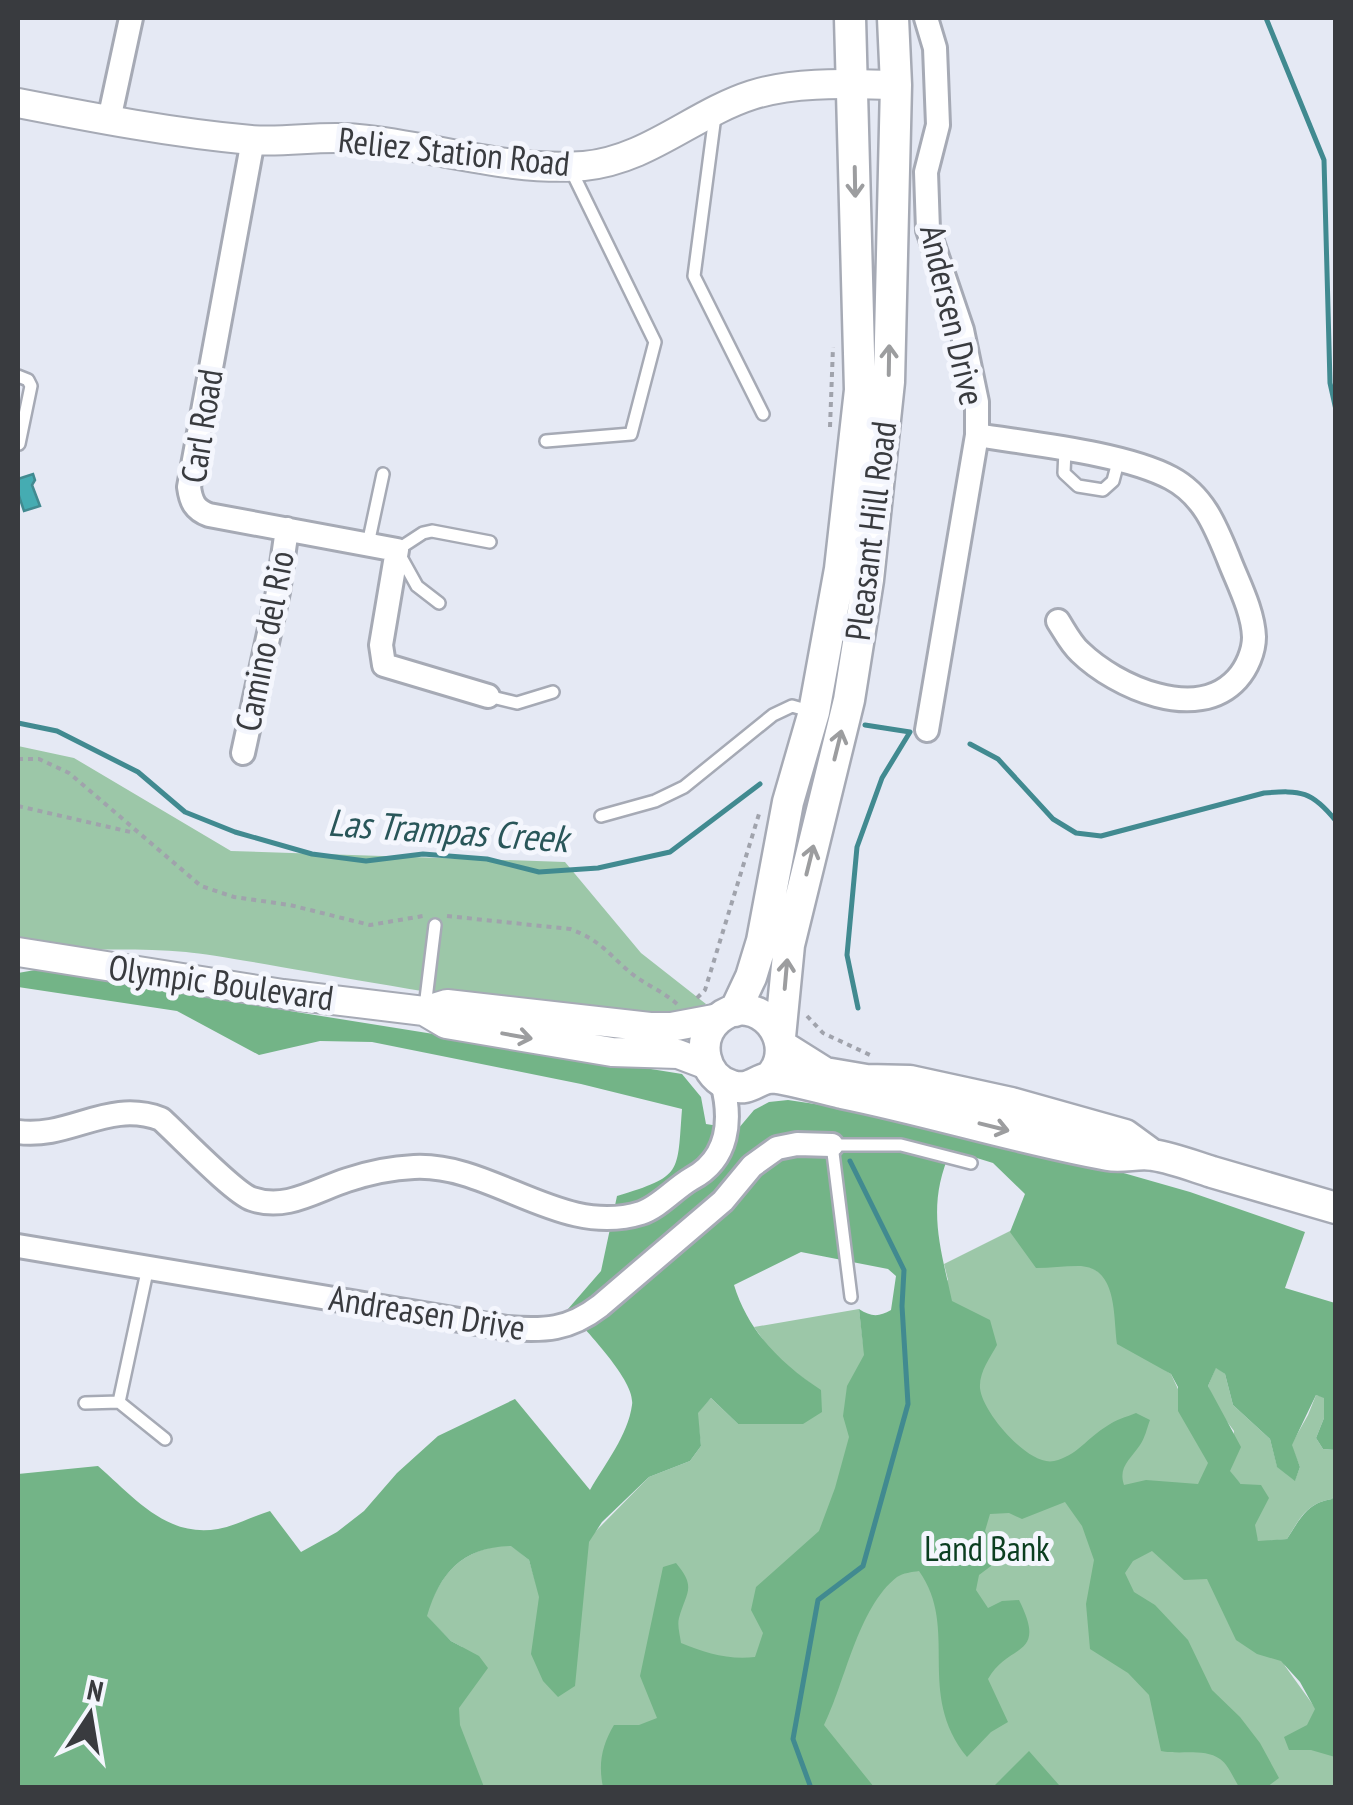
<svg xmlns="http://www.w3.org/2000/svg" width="1353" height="1805" viewBox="0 0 1353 1805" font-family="'PT Sans Narrow',sans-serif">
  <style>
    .green { fill: #9cc7a8 }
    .forest { fill: #73b487; fill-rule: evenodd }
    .water { fill: #45acb2; stroke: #418a90; stroke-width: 2.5 }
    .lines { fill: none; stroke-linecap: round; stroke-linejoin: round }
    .stream { stroke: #418a90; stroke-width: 5 }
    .service-casing { stroke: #a6aab5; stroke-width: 16 }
    .minor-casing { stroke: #a6aab5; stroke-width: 28 }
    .tertiary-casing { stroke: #a6aab5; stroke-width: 32 }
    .secondary-casing { stroke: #a6aab5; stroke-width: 35 }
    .path { stroke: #a0a3ac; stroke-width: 4; stroke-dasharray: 5 5; stroke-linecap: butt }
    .service { stroke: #fff; stroke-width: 11 }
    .minor { stroke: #fff; stroke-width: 22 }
    .tertiary { stroke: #fff; stroke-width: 28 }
    .secondary { stroke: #fff; stroke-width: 30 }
    .oneway { stroke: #9c9d9f }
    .labels { text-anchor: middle; stroke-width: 10; stroke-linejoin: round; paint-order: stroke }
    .street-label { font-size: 35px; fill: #393b3f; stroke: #f4f6fd }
    .park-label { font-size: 35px; fill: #0b3e20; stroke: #f4f6fd }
    .water-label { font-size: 38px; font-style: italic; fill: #295659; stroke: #f4f6fd }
  </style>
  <rect width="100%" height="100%" fill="#e5e9f4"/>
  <path class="green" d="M18 746 74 758 231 851 565 862 641 953 706 1004C659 1046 268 960 186 952 131 947 73 951 18 950Z
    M1020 1226 1121 1285 1165 1370 1171 1374 1221 1482 1285 1666 1316 1709 1336 1757 1335 1788H277L462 1647 451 1641 426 1616C440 1573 463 1547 511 1545L529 1560 538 1590 649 1477 690 1461 701 1446 697 1413 711 1398 738 1424 810 1383 777 1359 754 1327 859 1309 863 1343 948 1280 944 1264Z
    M1216 1367 1225 1374 1233 1405 1270 1439 1277 1466 1295 1480 1300 1467 1291 1445 1308 1415 1316 1395 1324 1397V1418L1316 1438 1323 1449 1335 1450V1494L1332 1499C1307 1503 1300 1518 1287 1539L1258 1542 1241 1484 1229 1471 1234 1431 1219 1411 1208 1386Z"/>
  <path class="forest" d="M35 970 682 1074 701 1097 706 1124 738 1129 754 1110 769 1102 788 1100 889 1115 1099 1166 1190 1192 1305 1232 1285 1288 1335 1303V1450L1323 1449 1316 1438 1324 1418V1398L1316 1395 1292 1445 1300 1467 1295 1481 1277 1467 1270 1439 1233 1405 1225 1374 1216 1368 1208 1386 1241 1447 1230 1471 1241 1484 1261 1485 1269 1498 1255 1525 1258 1541 1287 1539C1300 1519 1307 1503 1332 1499L1335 1494V1757L1311 1750H1289L1284 1737 1307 1725 1315 1709 1300 1682 1281 1661 1257 1654 1236 1640 1207 1579 1184 1580 1152 1551 1133 1561 1125 1573 1134 1592 1155 1605 1188 1640 1212 1690 1240 1717 1260 1743 1279 1778 1267 1787H1239C1234 1779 1228 1764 1220 1759 1204 1748 1180 1755 1161 1751L1149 1695 1128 1673 1090 1649 1086 1604 1094 1560 1082 1526 1065 1502 1022 1519 1009 1513 990 1514 985 1531 997 1551 991 1566 979 1575 976 1590 988 1608 1002 1601 1019 1600C1048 1658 1009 1642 988 1679L1008 1722 991 1732 967 1757C915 1693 960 1629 919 1571 912 1572 903 1573 897 1577 858 1607 845 1683 824 1725L874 1787H603C598 1764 602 1745 614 1725H639L657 1718 640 1676 663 1567 676 1563C697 1588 686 1592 679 1618 677 1625 680 1635 681 1643 705 1653 728 1660 755 1657L763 1633 751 1610 756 1587 819 1531 835 1488 849 1437 843 1416 847 1386 864 1355 859 1309C871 1317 879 1317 891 1310L896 1276 888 1269 801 1252 734 1285C748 1331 781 1364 821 1390L822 1412 803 1424H738L711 1398 698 1413 701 1446 690 1461 649 1477 602 1522 589 1542 575 1686 558 1697 543 1681 531 1654 539 1597 529 1560 511 1546C462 1547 440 1573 427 1616L451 1641 479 1656 488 1668 459 1708 460 1725 484 1787H18V1474L98 1466C134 1497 166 1538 218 1529 235 1526 253 1516 270 1511L301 1552 337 1532 364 1511 397 1473 438 1436 515 1399 590 1490C605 1464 628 1435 632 1405 636 1380 584 1330 568 1309L601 1271 617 1196C683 1176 677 1174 682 1109L581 1084 372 1042 320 1041 259 1055 177 1011 18 987V973ZM951 1150 993 1163 1025 1194 1010 1232 1036 1268C1050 1268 1064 1266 1078 1266 1118 1266 1113 1316 1117 1344L1171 1374 1178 1387V1411L1208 1463 1198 1484 1146 1480 1124 1485C1118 1467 1130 1460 1140 1445 1145 1438 1147 1428 1150 1420L1136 1413C1126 1417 1115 1420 1107 1426 1088 1437 1077 1456 1054 1461 1029 1467 982 1412 980 1388 979 1372 990 1358 997 1345L990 1320 952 1301C940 1245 926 1206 951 1150Z
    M1029 1751 1059 1785 1068 1787H993Z"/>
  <path class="water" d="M33 474 35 480 32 485 40 506 24 511 18 493V479Z"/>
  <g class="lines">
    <path class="stream" d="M1266 18 1324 160 1330 383 1336 410
      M18 723 57 731 138 772 185 812 235 832 312 854 366 861 423 854 487 859 539 872 598 868 670 852 760 784
      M970 744 998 759 1053 819 1076 833 1101 836 1264 793C1301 790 1312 791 1336 821
      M858 1008 847 955 857 847 882 778 910 732 865 725
      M811 1788 793 1739 818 1600 863 1566 908 1404 902 1306 904 1270 850 1161"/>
    <g class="service-casing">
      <path id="service" d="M715 116 694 276 763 414
        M18 376 28 380 31 386 19 444
        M546 441 631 434 655 342 571 170
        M1065 450 1064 473 1078 486 1103 490 1113 481 1118 462
        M368 544 383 474
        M439 603 417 586 397 550 423 533 432 531 490 542
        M488 696 517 703 553 692
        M601 816 655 801 684 787 773 715 792 706 813 712
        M425 1007 435 925
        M851 1297 832 1145H901L971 1163
        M119 1402 148 1267
        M85 1403 119 1402 165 1439"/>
    </g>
    <g class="minor-casing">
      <path id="minor" d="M926 18 935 48 938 125 926 172 928 230 962 330 977 402V435L927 730
        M109 120 131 18
        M253 140 189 487C191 502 195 510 209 515L397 550 381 645 384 665 488 696
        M977 435C1032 444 1124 453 1171 478 1203 495 1215 525 1228 557 1237 581 1253 610 1254 637 1254 651 1247 668 1237 679 1197 723 1116 687 1080 652 1071 644 1065 632 1058 621
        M243 753 278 592 287 529
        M18 1132C70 1139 108 1099 161 1119 179 1135 234 1193 252 1199 286 1211 316 1190 347 1180 368 1173 391 1168 414 1167 492 1163 561 1238 641 1213 659 1207 674 1189 691 1179 729 1159 732 1120 722 1082
        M18 1246 507 1328C544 1331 569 1330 600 1306L723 1201 752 1166 777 1148 797 1144 832 1145"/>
    </g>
    <g class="tertiary-casing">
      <path id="tertiary" d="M18 103C95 118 173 133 251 140 286 143 322 135 358 139 433 146 508 172 584 166 648 160 693 114 752 95 796 81 849 84 896 85
        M18 952 283 994 424 1011 446 1024 612 1052 678 1054 707 1065
        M424 1011 447 1004 650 1027H671L719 1018"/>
    </g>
    <g class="secondary-casing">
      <path id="secondary" d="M735 1011 751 977 762 941 788 802 814 712 840 569 860 390 850 18
        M780 1037 789 945 849 700 868 580 889 382 896 85 893 18
        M782 1046 825 1073 866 1080 910 1081 1011 1103 1125 1135 1151 1154
        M769 1078C803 1043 756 987 718 1019 695 1039 703 1078 732 1086 748 1091 755 1081 768 1078 777 1076 829 1090 842 1093 931 1111 1019 1139 1108 1155 1123 1158 1139 1152 1153 1155 1173 1158 1193 1166 1212 1172 1253 1184 1294 1196 1336 1208"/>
    </g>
    <path class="path" d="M830 427 833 347
      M18 759H39L69 773 201 886 234 897 290 905 370 925 423 916
      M18 806 135 833
      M447 916 570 929C602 940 611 958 636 977 649 986 665 993 677 1004
      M697 998 705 990 759 814
      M807 1016 823 1033 870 1055"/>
    <use href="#service" class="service"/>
    <use href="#minor" class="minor"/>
    <use href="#tertiary" class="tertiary"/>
    <use href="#secondary" class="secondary"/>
  </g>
  <defs><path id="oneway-shaft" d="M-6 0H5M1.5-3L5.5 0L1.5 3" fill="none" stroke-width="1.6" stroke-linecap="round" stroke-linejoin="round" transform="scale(2.5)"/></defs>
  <g class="oneway">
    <use href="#oneway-shaft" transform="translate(855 182) rotate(89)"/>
    <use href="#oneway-shaft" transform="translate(889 360) rotate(-89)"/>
    <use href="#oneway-shaft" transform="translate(838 745) rotate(-76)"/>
    <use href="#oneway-shaft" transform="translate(810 860) rotate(-76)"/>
    <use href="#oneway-shaft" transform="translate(786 974) rotate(-85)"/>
    <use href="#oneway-shaft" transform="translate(517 1036) rotate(10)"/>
    <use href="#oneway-shaft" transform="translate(994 1127) rotate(14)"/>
  </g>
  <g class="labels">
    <g class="street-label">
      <text transform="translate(454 152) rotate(6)" y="12">Reliez Station Road</text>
      <text transform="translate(952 315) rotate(77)" y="12">Andersen Drive</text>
      <text transform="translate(202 426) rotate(-81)" y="12">Carl Road</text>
      <text transform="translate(871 531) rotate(-83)" y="12">Pleasant Hill Road</text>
      <text transform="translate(265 641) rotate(-79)" y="12">Camino del Rio</text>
      <text transform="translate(221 983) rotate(8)" y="12">Olympic Boulevard</text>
      <text transform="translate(427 1313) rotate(9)" y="12">Andreasen Drive</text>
    </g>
    <g class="park-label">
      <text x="987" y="1561">Land Bank</text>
    </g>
    <g class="water-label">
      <text transform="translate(448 831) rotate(4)" y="13">Las Trampas Creek</text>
    </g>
  </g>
  <rect width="1353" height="1805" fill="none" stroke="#393b3f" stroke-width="40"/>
  <g transform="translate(90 1715) rotate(12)" stroke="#f4f6fd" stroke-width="8" paint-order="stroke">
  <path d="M0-8L18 38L0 25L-18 38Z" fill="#393b3f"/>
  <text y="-15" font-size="28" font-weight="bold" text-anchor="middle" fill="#393b3f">N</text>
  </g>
</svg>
